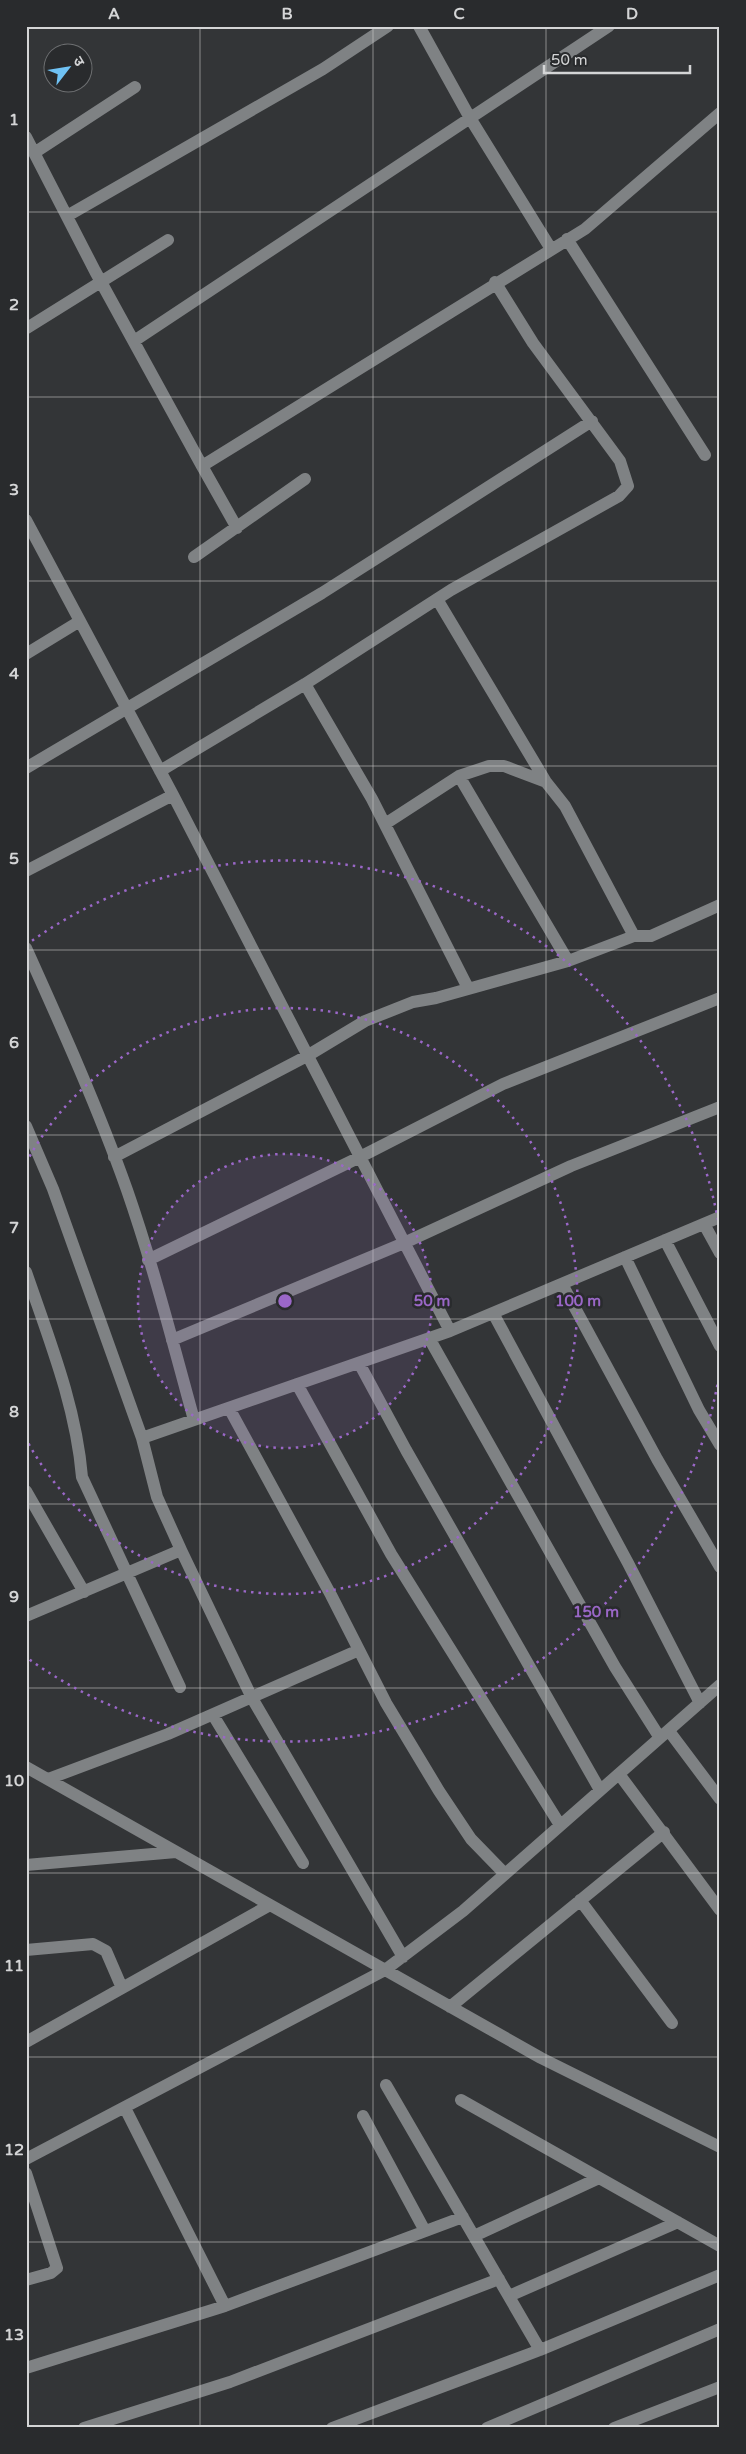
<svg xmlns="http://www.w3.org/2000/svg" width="746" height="2454" viewBox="0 0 746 2454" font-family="'Varela Round','Noto Sans Devanagari',sans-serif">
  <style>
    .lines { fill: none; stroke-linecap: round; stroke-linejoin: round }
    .minor { stroke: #7f8284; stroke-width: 12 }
    .grid { fill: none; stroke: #d4d5d6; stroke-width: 1; stroke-opacity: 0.55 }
    .ring { fill: none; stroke: #9a67c7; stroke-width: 2.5; stroke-dasharray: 2.5 5 }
    .centre { fill: #9a67c7; stroke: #292b2d; stroke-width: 2.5 }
    .ring-label { font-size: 15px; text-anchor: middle; font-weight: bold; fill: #9a67c7; stroke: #292b2d; stroke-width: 5; stroke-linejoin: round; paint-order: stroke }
    .neatline { fill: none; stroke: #d4d5d6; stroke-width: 2 }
    .grid-label { font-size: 16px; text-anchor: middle; font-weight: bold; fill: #d4d5d6 }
  </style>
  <rect width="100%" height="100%" fill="#333537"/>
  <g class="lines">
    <path class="minor" d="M419 26 470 118 551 249
      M26 137 95 271 202 466
      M34 153 135 87
      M67 216 323 69 388 26
      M567 239 705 455
      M27 328 168 240
      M134 341 609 26
      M26 520 173 795 450 1331 720 1217
      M237 528 202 466 585 229 720 113
      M194 557 305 479
      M437 599 546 782
      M26 654 80 621
      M305 684 372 799 468 988
      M26 768 322 593 592 421
      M160 771 305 684 451 590 619 496 628 486 620 461 533 343 495 282
      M459 776 568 961
      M385 824 459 776 489 766H504L546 782 565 806 634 936
      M26 871 173 795
      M26 948C62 1028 98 1108 127 1190 153 1265 173 1343 194 1420
      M26 1126 53 1189 142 1438
      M114 1157 307 1056 365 1021 413 1002 436 998 568 961 634 936H651L720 905
      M704 1224 720 1253
      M665 1240 720 1346
      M625 1257 699 1410 720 1445
      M148 1260 360 1157 503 1084 720 998
      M26 1272C49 1339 76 1406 82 1477L180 1687
      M562 1284 657 1459 720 1567
      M493 1313 628 1563 700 1703
      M429 1338 615 1667 660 1738
      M172 1340 404 1243 571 1166 720 1107
      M359 1363 406 1450 600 1790
      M297 1384 391 1554 560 1825
      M229 1408 331 1595 386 1703 439 1791 471 1839 505 1874
      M26 1491 84 1592
      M181 1550 252 1698 403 1957
      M26 1616 181 1550 157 1497 142 1438 450 1331
      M213 1715 303 1863
      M669 1731 720 1799
      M26 1767 541 2058 720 2147
      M619 1774 720 1910
      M48 1779 168 1734 359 1650
      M26 1865 176 1852
      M580 1900 672 2023
      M26 1950 93 1944 106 1951 122 1988
      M450 2007 664 1832
      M26 2042 270 1905
      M386 2085 540 2350
      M461 2100 720 2246
      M125 2108 225 2306
      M363 2116 425 2231
      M26 2159 385 1970 463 1911 720 1685
      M26 2173 57 2268 51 2273 26 2280
      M474 2236 599 2178
      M509 2296 678 2222
      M26 2368 225 2306 463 2217
      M84 2428 230 2382 499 2279
      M332 2428 540 2350 720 2275
      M487 2428 720 2329
      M614 2428 720 2387"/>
  </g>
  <path class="grid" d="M200 26V2428M373 26V2428M546 26V2428M26 212H720M26 397H720M26 581H720M26 766H720M26 950H720M26 1135H720M26 1319H720M26 1504H720M26 1688H720M26 1873H720M26 2057H720M26 2242H720"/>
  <circle cx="285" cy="1301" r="147" fill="#9a67c7" fill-opacity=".12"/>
  <g class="ring">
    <circle cx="285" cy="1301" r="147"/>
    <path d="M26 1163A293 293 0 1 1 26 1439"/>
    <path d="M720 1370A440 440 0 0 1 26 1657M26 945A440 440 0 0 1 720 1232"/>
  </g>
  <circle cx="285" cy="1301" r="8" class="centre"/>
  <g class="ring-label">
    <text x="432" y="1306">50 m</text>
    <text x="578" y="1306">100 m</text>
    <text x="596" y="1617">150 m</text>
  </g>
  <rect width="746" height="2454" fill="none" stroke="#292b2d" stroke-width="55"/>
  <g transform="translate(68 68) rotate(59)"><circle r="24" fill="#292b2d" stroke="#6d6f71"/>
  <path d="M0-4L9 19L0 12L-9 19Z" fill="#6fc2f4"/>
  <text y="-8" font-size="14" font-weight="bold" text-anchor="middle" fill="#d4d5d6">उ</text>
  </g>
  <path d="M544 65v8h146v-8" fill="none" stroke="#d4d5d6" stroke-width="2.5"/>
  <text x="551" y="65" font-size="15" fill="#d4d5d6" stroke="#292b2d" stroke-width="4" paint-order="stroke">50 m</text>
  <rect x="28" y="28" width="690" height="2398" class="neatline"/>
  <g class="grid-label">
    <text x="114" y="19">A</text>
    <text x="287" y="19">B</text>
    <text x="459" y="19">C</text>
    <text x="632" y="19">D</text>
    <text x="14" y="125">1</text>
    <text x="14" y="310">2</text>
    <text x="14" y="495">3</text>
    <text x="14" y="679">4</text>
    <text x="14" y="864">5</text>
    <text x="14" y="1048">6</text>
    <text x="14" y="1233">7</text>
    <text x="14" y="1417">8</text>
    <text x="14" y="1602">9</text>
    <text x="14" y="1786">10</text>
    <text x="14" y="1971">11</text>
    <text x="14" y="2155">12</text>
    <text x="14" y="2340">13</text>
  </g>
</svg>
